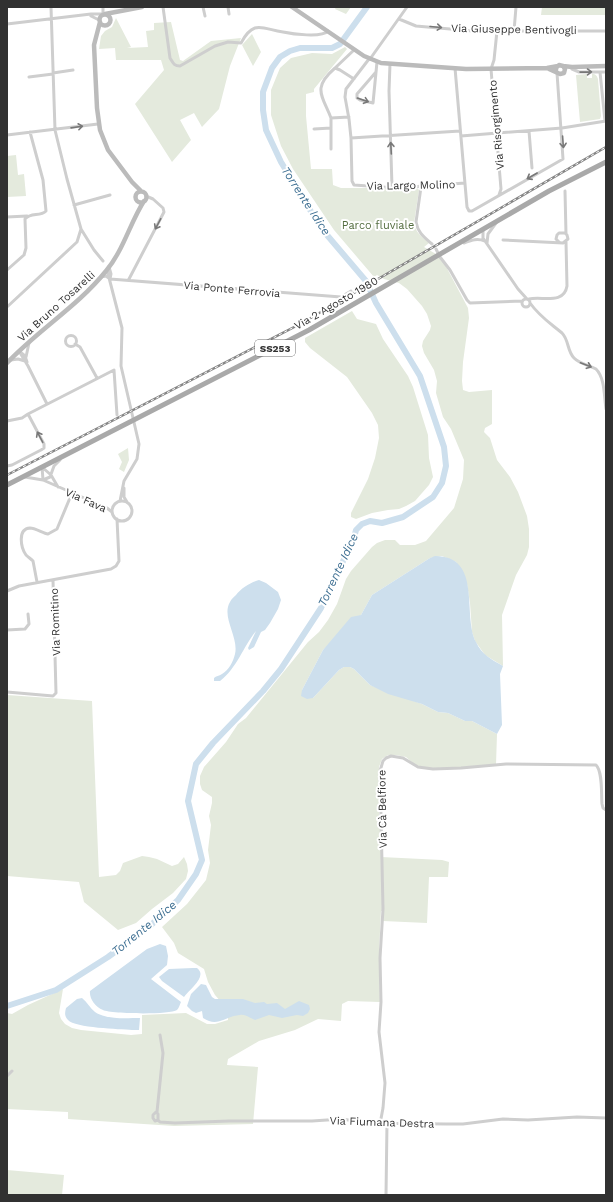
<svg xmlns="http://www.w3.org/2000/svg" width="613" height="1202" viewBox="0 0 613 1202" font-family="'Work Sans',sans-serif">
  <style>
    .green { fill: #e4eadd }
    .water { fill: #cddfed }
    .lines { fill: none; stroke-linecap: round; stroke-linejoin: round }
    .river { stroke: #cddfed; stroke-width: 6 }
    .street { stroke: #cecece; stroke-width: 3 }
    .secondary { stroke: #bbb; stroke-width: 4.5 }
    .primary { stroke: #a9a9a9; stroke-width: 5 }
    .rail-casing { stroke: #868686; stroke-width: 2.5 }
    .rail { stroke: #fff; stroke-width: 1; stroke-dasharray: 3; stroke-linecap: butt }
    .oneway { stroke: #787878 }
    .labels { text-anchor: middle; stroke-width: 4; stroke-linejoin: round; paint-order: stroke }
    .shield { fill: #fff; stroke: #6f6f6f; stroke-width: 1 }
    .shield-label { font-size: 10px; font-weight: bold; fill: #313131 }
    .street-label { font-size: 11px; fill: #313131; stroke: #fff }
    .park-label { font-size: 11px; fill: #536d3f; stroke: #fff }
    .water-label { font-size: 12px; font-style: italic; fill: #3f7093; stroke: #fff }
  </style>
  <rect width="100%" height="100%" fill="#fff"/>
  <path class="green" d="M336 7H351L346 14 335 9Z
    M542 7H606V15H541Z
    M116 18 131 47 127 48 148 47 146 31 154 30V23L171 22 180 60 183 61 211 41 241 38 230 66 219 109 202 127 194 113 180 120 191 140 172 162 135 104 164 70 161 60H116L115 48 99 49 101 36 105 31 112 27Z
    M252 34 261 52 253 66 242 45Z
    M345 47 347 49 314 89V92L306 94V116L311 169H332L333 185 341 188H417L419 190 414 223C416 234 422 236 429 243L424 247 441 257 468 308 469 318 463 362 462 381 463 390 469 392 492 390V424L485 428 484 432 490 438 497 460 510 477 518 492 527 516 529 529V547L527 555 516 575 502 615 503 666 485 655 475 641 472 632 470 603 467 584 456 562 442 556 430 558 372 595 361 615 323 650 302 690 313 698 339 670 344 667H350L354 669 370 685 422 704 438 712 448 713 465 721H472L497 734 496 765 432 769 415 765 406 757 396 755H388L382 759 379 767V822L382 842 381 857 442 860 449 862 448 877H429L427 923 383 921V911H381L379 952 380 1002 348 1001 342 1004 341 1021 318 1019 295 1030 259 1041 228 1059 227 1065 258 1067 253 1124 174 1126 68 1119V1112L7 1109V1013L12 1014 28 1005 63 989 59 1013 61 1019 65 1024 72 1028 81 1030 131 1035 142 1034V1015L186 1013 207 1024H215L228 1020V1010L215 995 208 982 204 969 178 953 174 943 162 927 187 904 206 880 210 863 208 850 211 825 209 816 212 803V797L202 790 200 784V776L204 767 226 742 238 724 246 718 308 642 319 632 328 620 337 604 346 579 351 571 372 547 377 543 385 540H395L400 545H415L426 541 454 508 463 479 464 460 451 429 443 417 436 393 437 381 434 370 424 353 422 346 423 341 430 330 431 326 427 314 422 306 407 289 399 283 384 279 377 275 374 277 334 230 293 169 281 146 271 115V90L280 68 291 58 312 53 332 54Z
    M587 74V78H592V74C596 74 597 76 598 79L601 116 600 119 580 122 576 75Z
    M16 155 18 175 24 174 26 196 7 197V156Z
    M352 311 357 319 376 324 383 339 408 376 413 387 428 435 429 458 433 477 429 485 415 501 406 506 399 509 388 510 372 513 356 519 351 517V513L368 479 375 458 379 438 378 425 372 413 347 377 310 348 305 342V338Z
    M128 448 129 460 124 472 119 469 122 462 118 454Z
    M7 695 92 701 99 877 116 875 120 871 123 863 142 856 149 857 157 859 172 866 178 864 184 857 187 864 188 871 186 879 173 893 152 909 136 923 118 930 84 902 79 882 7 876Z
    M7 1170 64 1175 62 1195H7Z"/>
  <path class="water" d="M435 556C483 556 462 615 476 642 482 655 491 659 503 666L500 674 502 725 497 734 472 721H465L448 713 438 712 422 704 388 694 370 685 354 669 350 667H344L339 670 313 698 307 699 301 696 302 690 323 650 351 617 361 615 372 595 430 558Z
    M259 580 266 583 278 592 281 600 278 609 270 623 265 630 261 632 254 647 249 650 248 648 256 631C243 647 237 668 220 681H214V678C216 676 219 676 222 674 229 670 233 662 235 654 239 637 221 617 230 602 231 599 234 597 236 595 241 588 251 582 259 580Z
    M160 944 166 946 168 956 167 965 151 979 181 1002C180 1004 179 1008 177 1010 170 1015 111 1014 103 1010 95 1007 89 998 90 991L147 949Z
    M193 968H197C208 976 190 989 184 997L162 981 159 977 169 969Z
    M201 984 206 985 212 997 215 999H243L255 1003 264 1002 267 1004 277 1003 285 1009 299 1001 309 1005 310 1009 308 1013 303 1016 297 1015 282 1018 269 1015 255 1020C250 1018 245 1014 240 1015 225 1016 218 1028 203 1018L202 1011 196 1013 192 1011 187 1006 191 994Z
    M82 998C87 1002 90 1008 95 1012 107 1020 126 1018 140 1018L139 1030H132C120 1029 75 1028 68 1020 64 1016 65 1012 66 1008L77 999Z"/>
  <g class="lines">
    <path class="river" d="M7 1006 56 990 108 957 150 926 178 900 196 874 202 860 188 801 196 764 213 743 263 691 281 669 321 608 354 538 356 530 362 524 370 521 382 523 403 517 433 497 442 483 446 466 444 447 420 376 376 303 366 281 321 228 281 162 266 130 263 110V92L272 68 280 57 290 51 300 48H332L340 44 367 7"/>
    <path class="street" d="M163 7 170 58C173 63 174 66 180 66L215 46 228 42 241 43C254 19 262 29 283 32 292 34 322 38 328 31
      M203 7 205 16
      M228 7 229 14
      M91 16 99 20
      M399 19 416 26 473 31H606
      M7 24 91 14H103V7
      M497 31 494 60 491 69 501 189 499 195
      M514 31 516 7
      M369 59 346 89 345 97 349 119 351 138 352 181 354 185 397 188 465 183
      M370 59 407 7
      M390 64 389 91 392 187
      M335 68 354 50
      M455 68 467 207 469 211H472L563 159 557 73
      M572 69 579 72H606
      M376 72 357 94V98L360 100 373 103 377 62
      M600 72 605 121
      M53 73 73 70
      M29 77 53 74
      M349 117 331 118C322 95 312 88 335 68L340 70 354 79
      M331 118V149
      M314 129 331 128
      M529 131 532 168
      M7 135 98 124
      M461 136 562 128 606 121
      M351 138 460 131
      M421 187 416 222C418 233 424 237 432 244
      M565 191 566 234
      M74 205 110 195
      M7 217 27 216
      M81 229 94 250 103 261
      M483 229V238L485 241 518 289 527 299
      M503 240 563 243 568 239 567 235 565 233H559L557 235 556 239 560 243
      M464 243C472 240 477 238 485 241
      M487 243 488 234 496 223
      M436 249 438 253
      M440 257 450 270 467 300 470 303 522 301
      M109 267 111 274 110 279
      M7 270 24 255 26 248 25 219C31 212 40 217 46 211L43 180 30 132
      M107 270 122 328 121 366 139 444 137 459 124 481 120 501
      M101 277 106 276 110 279 341 297 351 291
      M129 279 164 212 163 208 153 199 146 196
      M522 303a4 4 0 1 1 8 0a4 4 0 1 1-8 0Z
      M529 299C542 296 564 305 567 286L566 242
      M530 303C540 317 550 323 562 333 569 340 567 351 574 358 580 364 589 365 596 369 605 378 604 396 606 409
      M7 307 77 242 81 229 67 179 55 130 51 7
      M65.5 341a5.5 5.5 0 1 1 11 0a5.5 5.5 0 1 1-11 0Z
      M75 344 80 347 97 378
      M19 351 28 366 47 404
      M19 351 25 356 27 362
      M26 357 29 343
      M11 360 18 359 25 361
      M28 414 114 370 117 415
      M7 421 22 418 28 414 44 444V448L41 450 12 465 7 466
      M42 467 51 475 58 487
      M42 467 43 480
      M25 477 43 480 107 508 112 512
      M43 480 50 477 54 466 60 460
      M124 488V497L127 502
      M112 511a10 10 0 1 1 20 0a10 10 0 1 1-20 0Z
      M37 582 33 561C31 559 28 557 26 555 21 548 17 529 30 528 35 528 43 533 48 534L57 529 72 493
      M7 591 19 586 111 569 116 566 119 561 117 519
      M7 630 25 629 29 624 28 614
      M7 692 53 696 56 693 53 580
      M7 1076 12 1071
      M157 1112 163 1053 160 1035
      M158 1120 155 1121 153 1118V1115L156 1112 158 1114V1120L160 1122 175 1123 229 1121H312L342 1119 367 1123 446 1124H463L503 1119 528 1120 577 1117 606 1118
      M380 1124 383 1108 385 1083 379 1032 381 1002 380 958 383 909 380 771 383 761 386 758 391 756 403 758 418 767 433 769 461 768 506 764 596 765C603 772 601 794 602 804L603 808 606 810
      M386 1195 387 1123"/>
    <path class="secondary" d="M292 7 364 56 381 63 466 69 547 68 558 66
      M105 14 142 7
      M99.5 20a5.5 5.5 0 1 1 11 0a5.5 5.5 0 1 1-11 0Z
      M100 22 94 45 97 108 100 130 108 150 132 182 141 191
      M563 66 572 67 606 66
      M549 69 560 74 564 73 565 69 563 66 559 65 556 68V71
      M135.5 197a5.5 5.5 0 1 1 11 0a5.5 5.5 0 1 1-11 0Z
      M7 363C38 330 78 306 106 271 123 251 130 223 144 201"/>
    <path class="primary" d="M7 485 309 330 549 191 606 162"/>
    <g class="rail-casing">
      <path id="rail" d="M7 475 302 323 606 147"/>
    </g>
    <use href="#rail" class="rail"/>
  </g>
  <defs><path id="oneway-shaft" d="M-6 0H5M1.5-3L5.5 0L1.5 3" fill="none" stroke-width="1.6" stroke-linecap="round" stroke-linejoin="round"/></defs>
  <g class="oneway">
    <use href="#oneway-shaft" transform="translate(436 27) rotate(5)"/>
    <use href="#oneway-shaft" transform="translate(586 72) rotate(-1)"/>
    <use href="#oneway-shaft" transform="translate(363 100) rotate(19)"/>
    <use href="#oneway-shaft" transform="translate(77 127) rotate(-8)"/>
    <use href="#oneway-shaft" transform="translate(563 142) rotate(86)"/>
    <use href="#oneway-shaft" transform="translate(391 148) rotate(-93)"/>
    <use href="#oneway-shaft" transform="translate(532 176) rotate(150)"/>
    <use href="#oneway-shaft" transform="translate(158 224) rotate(118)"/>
    <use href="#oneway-shaft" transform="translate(586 365) rotate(21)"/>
    <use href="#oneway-shaft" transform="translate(40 437) rotate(-118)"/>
  </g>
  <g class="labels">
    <rect class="shield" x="255" y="340" width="40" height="16" rx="3"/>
    <g class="shield-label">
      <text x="275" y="352">SS253</text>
    </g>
    <g class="street-label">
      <text transform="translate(514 29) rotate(1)" y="4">Via Giuseppe Bentivogli</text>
      <text transform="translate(496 125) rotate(-95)" y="4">Via Risorgimento</text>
      <text transform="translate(411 185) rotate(-1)" y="4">Via Largo Molino</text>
      <text transform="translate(232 289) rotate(5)" y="4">Via Ponte Ferrovia</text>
      <text transform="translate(336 303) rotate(-30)" y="4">Via 2 Agosto 1980</text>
      <text transform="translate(56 306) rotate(-42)" y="4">Via Bruno Tosarelli</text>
      <text transform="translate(86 500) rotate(24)" y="4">Via Fava</text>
      <text transform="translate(55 622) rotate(-92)" y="4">Via Romitino</text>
      <text transform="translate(382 809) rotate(-91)" y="4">Via Cà Belfiore</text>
      <text transform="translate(382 1122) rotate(2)" y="4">Via Fiumana Destra</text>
    </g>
    <g class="park-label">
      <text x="378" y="229">Parco fluviale</text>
    </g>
    <g class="water-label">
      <text transform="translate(306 201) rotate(57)" y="4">Torrente Idice</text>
      <text transform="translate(338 570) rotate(-65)" y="4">Torrente Idice</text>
      <text transform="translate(144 928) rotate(-39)" y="4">Torrente Idice</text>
    </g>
  </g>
  <rect width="613" height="1202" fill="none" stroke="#313131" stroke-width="16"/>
</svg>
